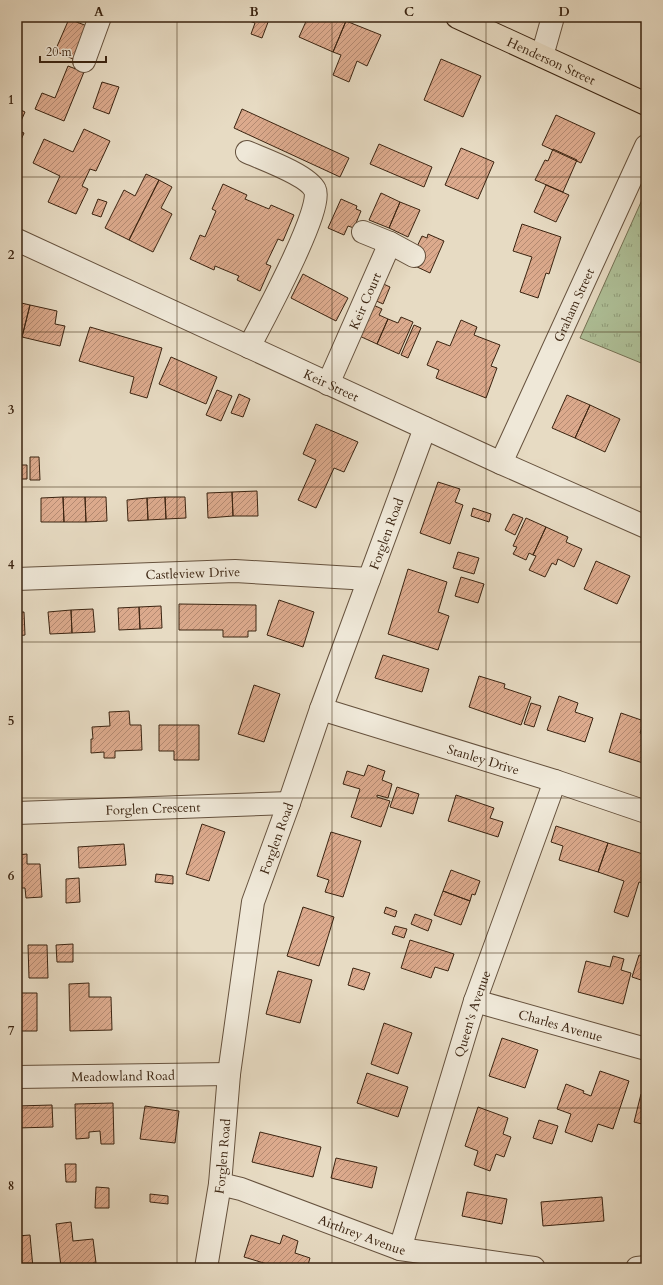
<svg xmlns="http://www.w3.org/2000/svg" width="663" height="1285" viewBox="0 0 663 1285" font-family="Cardo,serif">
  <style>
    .park { fill: url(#park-tufts); stroke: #757255 }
    .building { fill: url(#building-hatch); stroke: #3b2411 }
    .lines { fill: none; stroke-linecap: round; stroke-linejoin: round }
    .minor-casing { stroke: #66523e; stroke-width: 24 }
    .major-casing { stroke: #3b2411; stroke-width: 24 }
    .minor { stroke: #efe8d8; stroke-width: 22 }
    .major { stroke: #e7dbc3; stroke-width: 22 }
    .grid { fill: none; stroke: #3b2411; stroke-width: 1; stroke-opacity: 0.55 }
    .labels { text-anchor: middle; stroke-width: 3; stroke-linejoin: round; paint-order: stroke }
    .street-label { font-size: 13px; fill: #3b2411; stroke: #efe8d8 }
    .neatline { fill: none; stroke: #3b2411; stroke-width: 1.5 }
    .grid-label { font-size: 13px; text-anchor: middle; font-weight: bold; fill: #3b2411 }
  </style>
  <defs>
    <pattern id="park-tufts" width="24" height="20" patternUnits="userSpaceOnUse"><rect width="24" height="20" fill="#afc199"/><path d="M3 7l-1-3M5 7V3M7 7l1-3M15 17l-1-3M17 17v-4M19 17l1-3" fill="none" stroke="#909d7b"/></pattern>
    <pattern id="building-hatch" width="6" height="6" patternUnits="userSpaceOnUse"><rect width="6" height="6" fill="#dcaa8d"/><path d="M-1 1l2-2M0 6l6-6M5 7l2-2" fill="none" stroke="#b48a72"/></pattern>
  </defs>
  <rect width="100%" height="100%" fill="#e7dbc3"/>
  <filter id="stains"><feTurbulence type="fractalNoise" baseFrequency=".005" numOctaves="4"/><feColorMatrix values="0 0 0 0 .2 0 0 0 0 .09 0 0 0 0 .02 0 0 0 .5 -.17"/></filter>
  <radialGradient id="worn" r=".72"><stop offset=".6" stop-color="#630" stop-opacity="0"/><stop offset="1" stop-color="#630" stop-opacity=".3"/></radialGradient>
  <path class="park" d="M646 191V365L580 338Z"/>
  <path class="building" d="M237 17H270L262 38 251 34 255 23Z
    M308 17H337L346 21 333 52 299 37Z
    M69 19 87 26 73 59 55 51Z
    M346 21 381 35 367 66 357 61 349 82 333 75 341 55 333 52Z
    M441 59 481 76 463 117 424 100Z
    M68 66 84 72 64 121 35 109 42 93 55 98Z
    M102 82 119 87 109 114 93 108Z
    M17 108 25 112 17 130 24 133 17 149Z
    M242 109 349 158 340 177 234 128Z
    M556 115 595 133 581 163 542 145Z
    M84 129 110 141 96 171 90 169 82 186 88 189 76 214 48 202 60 176 33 163 44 139 73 152Z
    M379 144 432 167 424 187 370 164Z
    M461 148 494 162 478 199 445 185Z
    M553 149 577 160 563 192 535 180 545 160 548 161Z
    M146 174 159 180 129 240 105 228 124 190 135 196Z
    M159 180 172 187 161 208 172 214 153 252 129 240Z
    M223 184 247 195 245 199 269 209 271 205 294 215 283 241 278 239 266 264 271 266 260 291 237 280 239 276 215 266 214 270 190 259 200 235 205 237 216 211 212 209Z
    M546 185 569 195 556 222 534 212Z
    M381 193 400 202 389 228 369 220Z
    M98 199 107 202 101 217 92 214Z
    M341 199 357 206 356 209 361 211 354 228 348 226 344 235 328 228Z
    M400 202 420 210 408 237 389 228Z
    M522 224 561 237 549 274 546 273 538 298 520 292 532 257 513 251Z
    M428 234 444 241 430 273 415 266 414 253 422 236 427 238Z
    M303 274 348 298 336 321 291 298Z
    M377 281 390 287 383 304 370 298Z
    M17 302 30 305 22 337 17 336Z
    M369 303 382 309 379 315 388 319 377 344 355 334Z
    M30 305 57 311 55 324 65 326 60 346 22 337Z
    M401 317 413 322 399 354 377 344 388 319 398 323Z
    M461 320 477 327 474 335 500 345 491 366 497 368 486 398 436 378 439 370 427 365 437 341 450 346Z
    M414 325 421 328 408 358 401 355Z
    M90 327 162 348 147 398 130 393 134 377 79 361Z
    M171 357 217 377 206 404 159 384Z
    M217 390 232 396 221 421 206 415Z
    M239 394 250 399 243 417 231 413Z
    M567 395 590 405 575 438 552 428Z
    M590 405 620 419 605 452 575 438Z
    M316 424 358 442 344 472 334 468 316 508 298 500 316 460 303 454Z
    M30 457H39L40 480H30Z
    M18 465H27V479H19Z
    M438 482 460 489 455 502 463 505 450 544 420 533Z
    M257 491 258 516H233L232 492Z
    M232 492 233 516 208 518 207 493Z
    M63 497 64 522H41V498Z
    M63 497H85L86 522H64Z
    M85 497H106L107 521 86 522Z
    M165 497 166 519 148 520 147 498Z
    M165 497H185L186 518 166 519Z
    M147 498 148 520 128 521 127 500Z
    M17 501H18L19 523H17Z
    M473 508 491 514 489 522 471 516Z
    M513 514 523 518 515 535 505 530Z
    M526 518 546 527 533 555 529 553 526 560 513 554 517 547 513 546Z
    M546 527 568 537 566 542 582 549 574 567 558 559 556 565 552 563 545 577 529 570 536 556 533 555Z
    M458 552 479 558 474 574 453 568Z
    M596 561 630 576 617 604 584 589Z
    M408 569 447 582 438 612 449 616 438 650 388 634Z
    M461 577 484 584 478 603 455 596Z
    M279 600 314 612 303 647 267 635Z
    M179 604 256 605V631H248V637H223V630H179Z
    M161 606 162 628 140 629 139 607Z
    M139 607 140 629 119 630 118 608Z
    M93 609 95 632 72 633 71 610Z
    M71 610 72 633 50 634 48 612Z
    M17 612H24L25 635 17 636Z
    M383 655 429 669 422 692 375 678Z
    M479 676 505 684 504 688 531 697 521 725 469 707Z
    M254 685 280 694 264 742 238 734Z
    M559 696 578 703 575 712 593 718 585 742 547 730Z
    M531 703 541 706 534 727 524 724Z
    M129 711 130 725H141L142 750 115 751V758H104V752L91 753V739H93L92 727 110 726 109 712Z
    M621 713 644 721 640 733 646 735V764L609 752Z
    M159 725H199V760H174V751H159Z
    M368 765 385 771 382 780 392 784 388 798 377 795V797L390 801 381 827 351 817 360 789 343 784 347 771 364 776Z
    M397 787 419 794 413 814 390 807Z
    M456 795 494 808 490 818 503 822 498 837 448 821Z
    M202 824 225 832 209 881 186 874Z
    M556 826 608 843 598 872 559 860 563 846 551 842Z
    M331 832 361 841 343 897 325 892 329 880 317 876Z
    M608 843 646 855V884L639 882 628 917 614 912 624 881 598 872Z
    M124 844 126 865 79 868 78 847Z
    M27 854V864H40L42 897 26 898 25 888H17V855Z
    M451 870 480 881 475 895 472 894 470 901 443 891Z
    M156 874 173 876V884L155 882Z
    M79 878 80 902 66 903V879Z
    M443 891 470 901 461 925 434 915Z
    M303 907 334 917 319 966 287 956Z
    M386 907 397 911 395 917 384 913Z
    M415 914 432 920 428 931 411 924Z
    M395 926 407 929 404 938 392 934Z
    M410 940 454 954 448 971 435 967 431 978 401 968Z
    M73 944V962H57L56 945Z
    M28 945H47L48 978H29Z
    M639 955 646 957V975L644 981 632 977Z
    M613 956 624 959 621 970 631 973 623 1004 578 992 586 961 610 967Z
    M353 968 370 973 364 990 348 985Z
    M278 971 312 980 300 1023 266 1014Z
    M89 983V997H111L112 1030 70 1031 69 984Z
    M646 985V996H643Z
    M17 993H37V1031H17Z
    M384 1023 412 1033 398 1074 371 1064Z
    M502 1038 538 1050 525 1088 489 1076Z
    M600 1071 629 1081 613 1129 598 1124 592 1142 565 1132 571 1114 557 1109 566 1084 584 1091 583 1093 591 1096Z
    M367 1073 408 1087 398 1117 357 1103Z
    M641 1094 646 1095V1125L634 1122Z
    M113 1103 114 1144H101L100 1131 89 1132V1138L76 1139 75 1104Z
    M52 1105 53 1127 17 1128V1106Z
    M145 1106 179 1111 175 1143 140 1139Z
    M478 1107 508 1118 503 1134 511 1137 504 1157 496 1154 490 1171 474 1165 478 1151 465 1146Z
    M539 1120 558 1126 552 1144 533 1138Z
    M260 1132 321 1147 313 1177 252 1162Z
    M336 1158 377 1167 372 1188 331 1178Z
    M17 1162H19L20 1180H17Z
    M65 1164H76V1182H66Z
    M96 1187 109 1188V1208H95Z
    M467 1192 507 1199 502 1224 462 1216Z
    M150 1194 168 1196V1204L150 1202Z
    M602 1197 604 1221 543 1226 541 1202Z
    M71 1222 73 1241 93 1239 96 1263H93L94 1268H75V1265L61 1267 56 1224Z
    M30 1235 33 1268H17V1236Z
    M251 1235 280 1244 283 1235 298 1241 295 1253 310 1258 307 1268H280L244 1257Z"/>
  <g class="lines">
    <g class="minor-casing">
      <g id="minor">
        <path d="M542 56 553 17"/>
        <path d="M84 61 100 17"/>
        <path d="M247 152C263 159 308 175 315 190 324 208 261 324 249 347"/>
        <path id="s1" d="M17 240 501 463 646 527"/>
        <path d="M390 243 414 256"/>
        <path id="s2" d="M328 384 390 243 363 232"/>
        <path id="s3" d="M501 463 646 146"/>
        <path id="s4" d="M17 579 235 571 369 579"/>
        <path id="s5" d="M321 709 555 781 646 812"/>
        <path id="s6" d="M17 813 289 803"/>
        <path id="s7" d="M475 1001 646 1049"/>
        <path id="s8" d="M17 1077 229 1074"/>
        <path id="s9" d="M220 1184 241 1189 400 1249 534 1268"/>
        <path id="s10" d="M400 1249 475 1001 555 781"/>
        <path id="s11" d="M206 1268 220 1184 229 1074 253 902 289 803 321 709 425 428"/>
        <path d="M637 1268 646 1267"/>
      </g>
    </g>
    <g class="major-casing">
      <g id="major">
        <path id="s12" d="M457 17 646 104"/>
      </g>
    </g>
    <use href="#minor" class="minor"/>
    <use href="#major" class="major"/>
  </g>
  <path class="grid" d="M177 17V1268M332 17V1268M486 17V1268M17 177H646M17 332H646M17 487H646M17 642H646M17 798H646M17 953H646M17 1108H646"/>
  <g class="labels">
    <g class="street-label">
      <text dy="5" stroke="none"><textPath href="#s12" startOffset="104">Henderson Street</textPath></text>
      <text dy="5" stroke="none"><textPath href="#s2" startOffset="91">Keir Court</textPath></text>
      <text dy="5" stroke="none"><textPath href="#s3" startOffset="174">Graham Street</textPath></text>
      <text dy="5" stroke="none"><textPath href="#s1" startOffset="346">Keir Street</textPath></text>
      <text dy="5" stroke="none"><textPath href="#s11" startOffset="761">Forglen Road</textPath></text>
      <text dy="5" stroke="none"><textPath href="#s4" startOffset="176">Castleview Drive</textPath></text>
      <text dy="5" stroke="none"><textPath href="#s5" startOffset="170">Stanley Drive</textPath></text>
      <text dy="5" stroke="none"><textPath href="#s6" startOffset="136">Forglen Crescent</textPath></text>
      <text dy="5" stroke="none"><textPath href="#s11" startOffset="437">Forglen Road</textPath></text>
      <text dy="5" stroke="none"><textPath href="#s10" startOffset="246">Queen's Avenue</textPath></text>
      <text dy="5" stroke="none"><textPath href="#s7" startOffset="89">Charles Avenue</textPath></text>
      <text dy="5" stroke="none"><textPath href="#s8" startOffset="106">Meadowland Road</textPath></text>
      <text dy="5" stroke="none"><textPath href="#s11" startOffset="113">Forglen Road</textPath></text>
      <text dy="5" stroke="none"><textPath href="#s9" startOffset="151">Airthrey Avenue</textPath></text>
    </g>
  </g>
  <rect width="663" height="1285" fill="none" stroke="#e7dbc3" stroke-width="44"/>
  <path d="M40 56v6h66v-6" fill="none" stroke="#3b2411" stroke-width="2"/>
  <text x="46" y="56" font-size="12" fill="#3b2411" stroke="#efe8d8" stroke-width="3" paint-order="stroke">20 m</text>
  <rect x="22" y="22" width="619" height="1241" class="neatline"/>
  <g class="grid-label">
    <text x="99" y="16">A</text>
    <text x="254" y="16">B</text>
    <text x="409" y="16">C</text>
    <text x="564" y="16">D</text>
    <text x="11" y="104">1</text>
    <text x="11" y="259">2</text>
    <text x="11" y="414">3</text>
    <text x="11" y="569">4</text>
    <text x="11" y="725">5</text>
    <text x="11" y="880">6</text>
    <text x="11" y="1035">7</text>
    <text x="11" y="1190">8</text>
  </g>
  <rect width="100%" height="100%" filter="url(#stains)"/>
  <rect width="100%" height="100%" fill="url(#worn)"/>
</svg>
